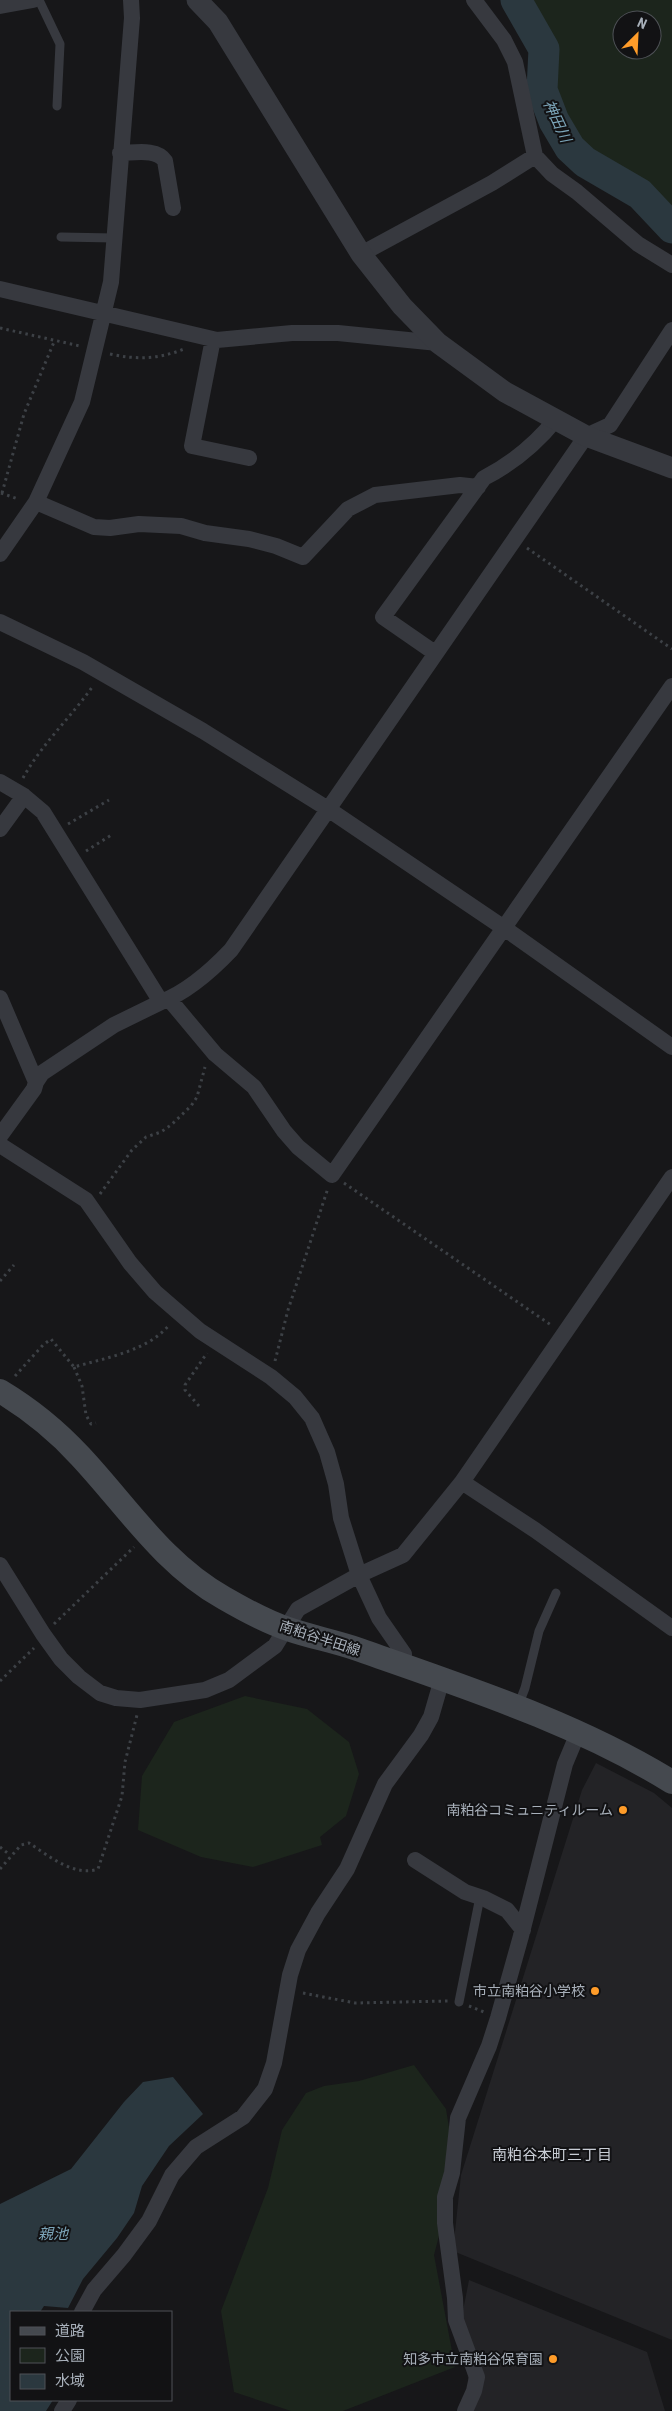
<svg xmlns="http://www.w3.org/2000/svg" width="672" height="2411" viewBox="0 0 672 2411" font-family="'Roboto Condensed','Noto Sans JP',sans-serif">
  <style>
    .built { fill: #232326 }
    .green { fill: #1c251c; fill-rule: evenodd }
    .water { fill: #2b383f }
    .lines { fill: none; stroke-linecap: round; stroke-linejoin: round }
    .river { stroke: #2b383f; stroke-width: 31 }
    .path { stroke: #3d4146; stroke-width: 3; stroke-dasharray: 2.5 4; stroke-linecap: butt }
    .service { stroke: #37393f; stroke-width: 9 }
    .minor { stroke: #37393f; stroke-width: 16 }
    .tertiary { stroke: #37393f; stroke-width: 21 }
    .secondary { stroke: #45494f; stroke-width: 24 }
    .poi-dot { fill: #ff9c29; stroke: #121214; stroke-width: 2 }
    .labels { text-anchor: middle; stroke-width: 4; stroke-linejoin: round; paint-order: stroke }
    .street-label { font-size: 14px; fill: #a8b0ba; stroke: #121214 }
    .poi-label { font-size: 14px; fill: #a8b0ba; stroke: #121214; text-anchor: end }
    .water-label { font-size: 15px; font-style: italic; fill: #7ba4b8; stroke: #121214 }
    .neighbourhood-label { font-size: 15px; fill: #c9ced6; stroke: #121214 }
  </style>
  <rect width="100%" height="100%" fill="#171719"/>
  <path class="built" d="M596 1763 654 1793 672 1808V2340L453 2251 461 2175 582 1790Z
    M469 2280 647 2352 665 2411H472L461 2321Z"/>
  <path class="green" d="M515 0H672V229L572 151 551 109 535 34ZM622 20H652V50H622Z
    M245 1696 307 1709 349 1742 359 1774 346 1816 320 1837 322 1845 253 1867 201 1857 138 1830 142 1776 174 1722Z
    M414 2065 446 2109 456 2171 434 2255 455 2367 343 2411H291L234 2392 221 2311 268 2188 282 2130 306 2093 324 2086 359 2081Z"/>
  <path class="water" d="M173 2077 203 2114 169 2146 142 2186 134 2213 117 2238 83 2279 68 2308 44 2306 40 2312H11V2400H53L46 2411H0V2204L71 2169 124 2102 143 2082Z"/>
  <g class="lines">
    <path class="river" d="M516 0 544 49 542 90 554 121 570 148 585 162 640 194 672 228"/>
    <path class="path" d="M0 328 80 346
      M110 354C137 360 159 359 184 349
      M1 493 18 499
      M2 493 24 414 54 342
      M527 548 672 649
      M23 778C41 745 71 717 93 686
      M68 824 109 800
      M86 851 113 834
      M344 1183 551 1325
      M100 1194 132 1150 146 1137 161 1132 171 1125 191 1106 197 1097 205 1067
      M0 1281 14 1265
      M275 1361 288 1310 328 1188
      M74 1367 82 1386 86 1415 91 1424 96 1423
      M15 1376 43 1345 51 1339 74 1367C105 1358 148 1351 169 1325
      M199 1406 185 1390V1385L207 1353
      M54 1624 134 1547
      M0 1681 34 1648
      M0 1847 10 1855
      M0 1869 21 1845 29 1843C49 1856 74 1877 98 1869L122 1796 125 1762 137 1715
      M303 1993 355 2003 448 2001
      M469 2006 484 2012"/>
    <path class="service" d="M39 0 60 44 57 106
      M61 237 114 238
      M518 1706 525 1688 539 1631 556 1593
      M459 2002 480 1897"/>
    <path class="minor" d="M474 0 504 40 515 62 535 156 552 174 577 192 638 244 672 265
      M0 6 33 0
      M120 153C134 153 157 148 165 161L173 208
      M361 254 492 183 535 156
      M0 289 217 340 292 333H338L438 343
      M213 339 192 446 249 458
      M36 502 94 527 110 528 139 524 181 526 205 533 249 539 276 546 303 557 348 509 375 495 460 485 478 487
      M0 554 36 502 82 402 111 282 132 18 131 0
      M0 622 83 662 203 731 328 809 504 928 672 1047
      M435 653 383 617 484 478C513 463 536 444 556 419
      M0 782 24 796 43 812 161 1002C187 992 212 970 231 950L586 436 610 425 672 330
      M0 829 24 796
      M0 998 36 1082 34 1089 0 1136
      M169 999 215 1054 254 1087 284 1131 298 1147 332 1175 672 686
      M36 1082 42 1073 114 1025 161 1002
      M0 1145 86 1200 130 1263 155 1292 200 1331 271 1377 295 1397 312 1418 327 1452 336 1484 341 1518 359 1575 379 1618 404 1654 403 1665
      M462 1482 535 1530 672 1628
      M0 1565 43 1634 61 1659 79 1677 100 1693 116 1698 140 1700 205 1690 229 1680 275 1646 298 1609 359 1575 403 1555 462 1482 672 1177
      M415 1860 465 1892 483 1898 507 1910 523 1930
      M82 2312 94 2290 124 2255 149 2221 172 2175 196 2147 243 2117 265 2089 274 2063 290 1975 298 1950 318 1913 347 1869 385 1784 421 1735 431 1717 442 1679
      M62 2411 69 2400
      M465 2411 474 2391 477 2377 456 2320 455 2298 445 2223V2197L452 2173 458 2118 489 2046 498 2018 521 1936 565 1764 578 1733"/>
    <path class="tertiary" d="M197 0 218 22 361 254 402 306 438 343 505 392 586 436 672 468"/>
    <path class="secondary" d="M0 1391C30 1409 56 1430 80 1456 126 1505 163 1564 224 1598 243 1609 267 1622 288 1629 311 1637 334 1641 357 1649 464 1687 575 1722 672 1782"/>
  </g>
  <g class="poi-dot">
    <circle cx="623" cy="1810" r="5"/>
    <circle cx="595" cy="1991" r="5"/>
    <circle cx="553" cy="2359" r="5"/>
  </g>
  <g class="labels">
    <g class="street-label">
      <text transform="translate(320 1638) rotate(18)" y="5">南粕谷半田線</text>
    </g>
    <g class="poi-label">
      <text x="613" y="1815">南粕谷コミュニティルーム</text>
      <text x="585" y="1996">市立南粕谷小学校</text>
      <text x="543" y="2364">知多市立南粕谷保育園</text>
    </g>
    <g class="water-label">
      <text transform="translate(557 121) rotate(65)" y="5">神田川</text>
      <text x="53" y="2239">親池</text>
    </g>
    <g class="neighbourhood-label">
      <text x="552" y="2160">南粕谷本町三丁目</text>
    </g>
  </g>
  <rect x="10" y="2311" width="162" height="90" fill="#121214" stroke="#4e5156"/>
  <rect x="20" y="2327" width="25" height="8" fill="#45494f" stroke="#4e5156"/>
  <text x="55" y="2336" font-size="15" fill="#a8b0ba">道路</text>
  <rect x="20" y="2348" width="25" height="15" fill="#1c251c" stroke="#4e5156"/>
  <text x="55" y="2361" font-size="15" fill="#a8b0ba">公園</text>
  <rect x="20" y="2374" width="25" height="15" fill="#2b383f" stroke="#4e5156"/>
  <text x="55" y="2386" font-size="15" fill="#a8b0ba">水域</text>
  <g transform="translate(637 35) rotate(24)"><circle r="24" fill="#121214" stroke="#4e5156"/>
  <path d="M0-4L9 19L0 12L-9 19Z" fill="#ff9c29"/>
  <text y="-8" font-size="14" font-weight="bold" text-anchor="middle" fill="#a8b0ba">N</text>
  </g>
</svg>
